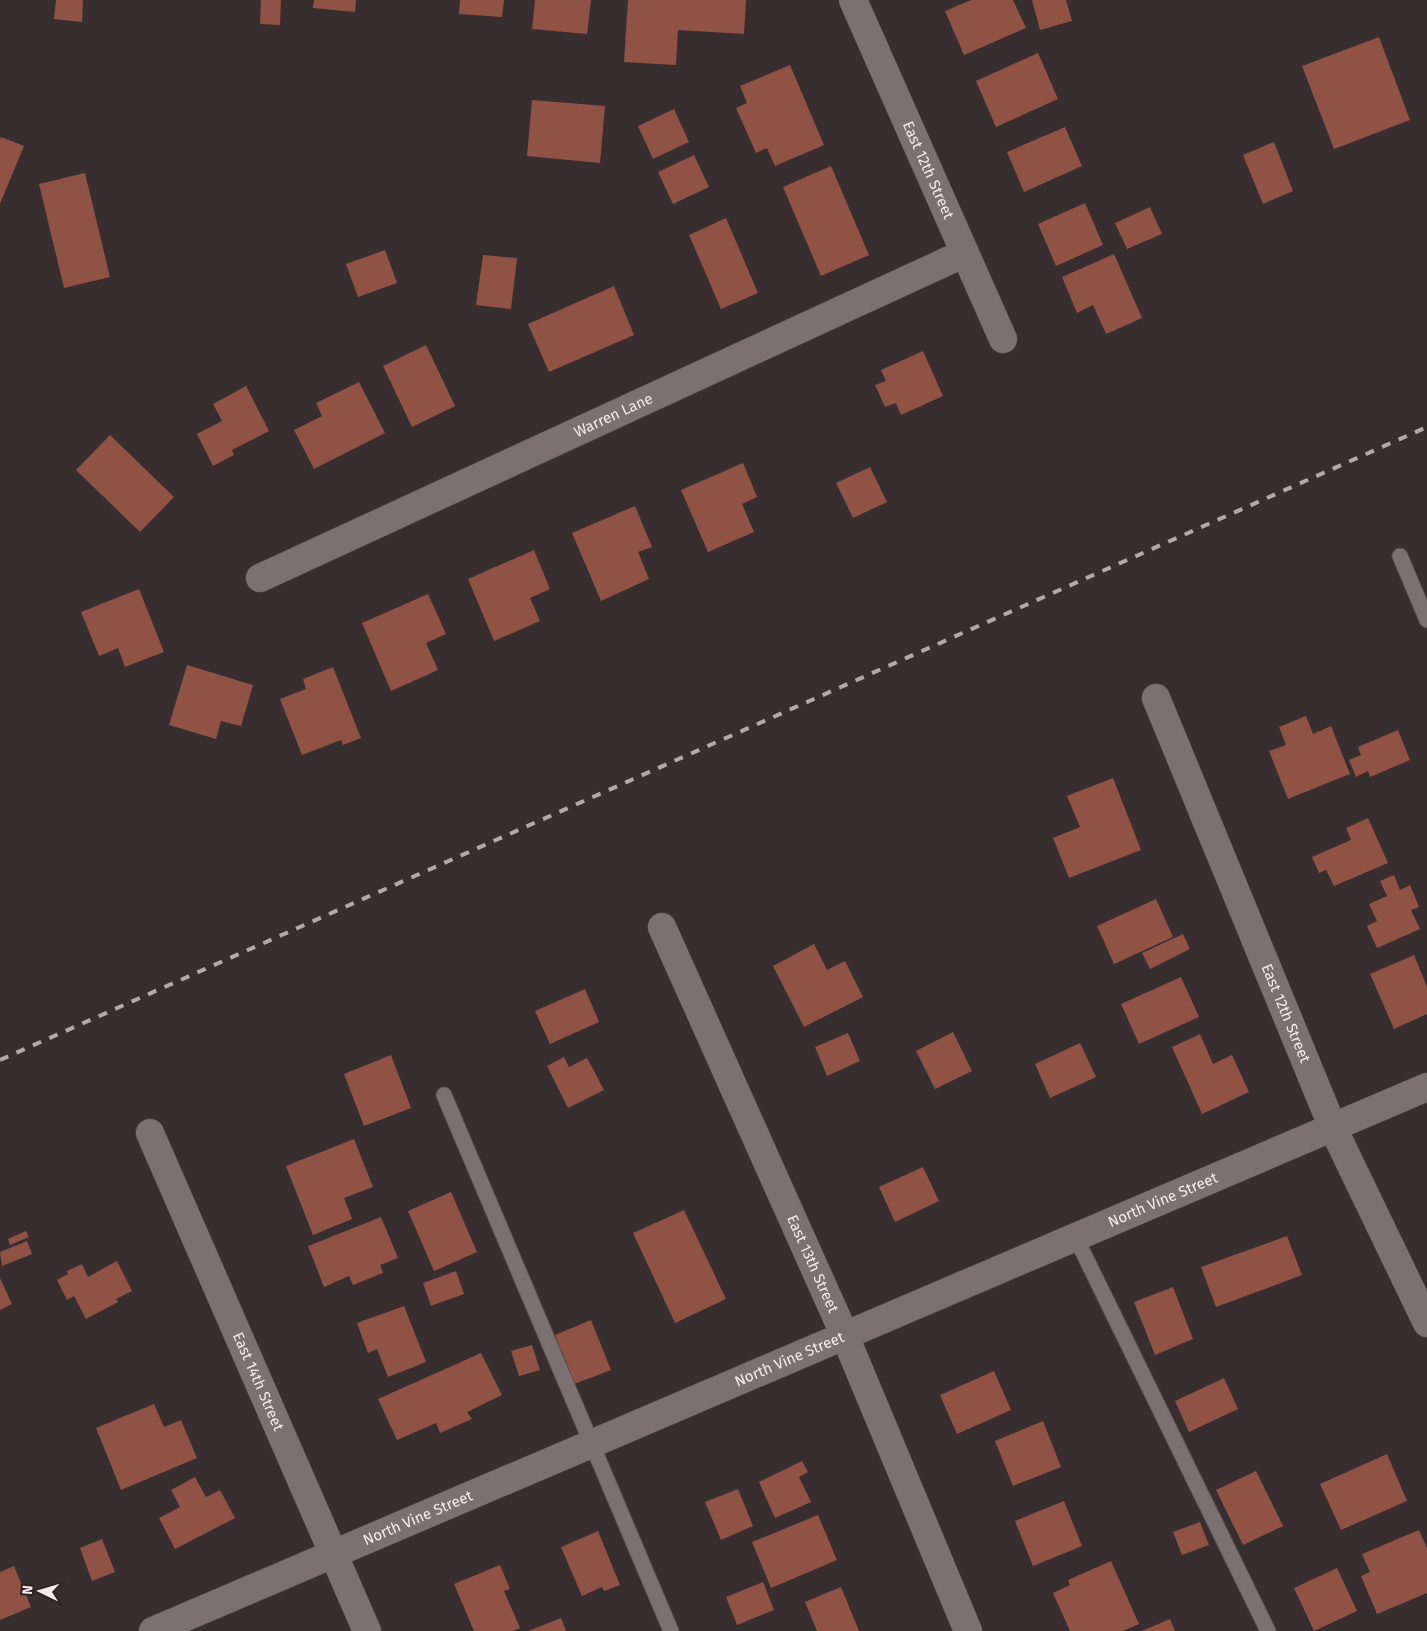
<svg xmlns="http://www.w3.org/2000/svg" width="1427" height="1631" viewBox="0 0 1427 1631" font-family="'Fira Sans',sans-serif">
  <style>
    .building { fill: #905244 }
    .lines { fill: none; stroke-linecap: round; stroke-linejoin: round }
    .service-casing { stroke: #564e4f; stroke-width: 17 }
    .minor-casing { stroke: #564e4f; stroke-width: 29 }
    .service { stroke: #7c7072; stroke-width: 15 }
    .minor { stroke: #7c7072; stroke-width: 28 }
    .rail { stroke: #b1a9aa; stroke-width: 4; stroke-dasharray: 9 9; stroke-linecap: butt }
    .labels { text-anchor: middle; stroke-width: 4.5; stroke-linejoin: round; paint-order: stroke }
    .street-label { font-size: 15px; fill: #f3eced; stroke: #2e2426 }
  </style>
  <rect width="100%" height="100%" fill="#382e30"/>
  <path class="building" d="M56 0H83L82 22 54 19Z
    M261 0H281L280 25 260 24Z
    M314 0H356L355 12 313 8Z
    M460 0H504L502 17 459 14Z
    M535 0H591L587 34 532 29Z
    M628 0H746L744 34 678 30 676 65 624 62Z
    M971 0H1013L1026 28 964 55 945 11Z
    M1032 0H1066L1072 21 1040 30Z
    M1379 37 1410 120 1334 149 1302 66Z
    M1038 53 1058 99 996 127 976 81Z
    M790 65 824 145 775 166 767 148 756 153 736 108 747 103 740 86Z
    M532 100 605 106 600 163 527 156Z
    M674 109 689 142 653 159 638 126Z
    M1065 127 1082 166 1024 192 1007 152Z
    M1 137 24 146 0 204V139Z
    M1274 142 1293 191 1263 204 1243 155Z
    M694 155 709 187 673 204 658 172Z
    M831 166 869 255 821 276 783 187Z
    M85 173 110 277 64 288 39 184Z
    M1085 203 1103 245 1056 266 1038 224Z
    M1150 207 1162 234 1127 249 1115 223Z
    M726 218 758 293 721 309 689 235Z
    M385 250 397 283 358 297 346 264Z
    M1114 254 1142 318 1106 334 1093 305 1077 313 1062 277Z
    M483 255 517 258 511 309 476 305Z
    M614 286 634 335 549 372 528 324Z
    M426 345 455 406 412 427 383 366Z
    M923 351 943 396 901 415 896 403 885 407 875 385 886 381 881 370Z
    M359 382 385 433 314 469 294 430 322 416 316 403Z
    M246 386 269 431 232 450 234 455 213 466 197 434 222 421 213 404Z
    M110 435 174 497 140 532 76 470Z
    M743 463 757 497 742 504 754 532 708 552 681 490Z
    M870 467 887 502 853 518 836 483Z
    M635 506 652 547 638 552 649 579 601 601 572 533Z
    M534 550 550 589 530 598 540 621 494 641 468 579Z
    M139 589 164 652 125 667 118 648 99 656 81 612Z
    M428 594 446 634 426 643 438 670 391 691 362 623Z
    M187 665 253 685 241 726 221 721 216 739 169 725Z
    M333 667 361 738 343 745 341 740 302 755 280 699 306 689 303 679Z
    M1306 716 1313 734 1331 726 1350 774 1288 799 1269 751 1286 745 1279 727Z
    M1398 730 1410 760 1370 777 1368 771 1356 777 1349 760 1361 755 1358 747Z
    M1113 778 1141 850 1069 878 1053 838 1080 827 1067 796Z
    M1368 818 1388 863 1334 886 1326 870 1319 873 1312 857 1351 840 1346 828Z
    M1394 875 1400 890 1410 885 1419 907 1411 910 1420 929 1377 948 1367 926 1377 921 1369 904 1387 896 1380 881Z
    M1156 899 1173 937 1114 964 1097 926Z
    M1183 934 1190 949 1150 969 1142 953Z
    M814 944 827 970 845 961 863 997 804 1027 773 966Z
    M1414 955 1427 987V1014L1394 1029 1370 974Z
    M1181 977 1199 1017 1139 1044 1121 1004Z
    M585 989 599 1022 550 1044 535 1011Z
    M953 1032 972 1071 935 1089 916 1051Z
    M848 1033 860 1061 827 1076 815 1047Z
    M1200 1034 1213 1064 1232 1055 1249 1092 1202 1114 1172 1047Z
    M1080 1043 1096 1077 1050 1098 1035 1064Z
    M391 1055 411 1108 364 1126 344 1074Z
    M564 1057 569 1067 587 1058 604 1090 568 1108 547 1066Z
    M354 1139 373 1187 344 1198 352 1219 313 1235 286 1166Z
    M923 1167 939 1201 895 1222 879 1187Z
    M451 1192 477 1252 434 1271 408 1211Z
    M684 1210 726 1299 675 1323 633 1233Z
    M381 1217 398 1258 380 1265 383 1273 353 1285 349 1276 324 1287 308 1246Z
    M26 1231 29 1237 10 1245 8 1239Z
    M1287 1236 1302 1275 1216 1307 1201 1267Z
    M27 1241 32 1254 2 1266 0 1252Z
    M117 1261 132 1291 116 1299 118 1302 86 1319 74 1296 67 1300 57 1280 68 1274 67 1271 82 1264 88 1277Z
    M456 1271 464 1294 431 1306 423 1283Z
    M0 1278 12 1304 0 1310Z
    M1173 1287 1193 1339 1155 1355 1134 1302Z
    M404 1306 426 1362 388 1377 377 1349 368 1353 357 1323Z
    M591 1320 611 1370 574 1384 555 1335Z
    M532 1345 540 1370 519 1376 511 1351Z
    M481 1353 502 1395 467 1412 472 1419 440 1433 436 1423 397 1440 378 1399Z
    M994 1371 1011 1410 957 1434 940 1395Z
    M1224 1378 1238 1409 1189 1432 1175 1401Z
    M154 1404 164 1427 181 1420 197 1458 121 1490 96 1428Z
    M1043 1421 1061 1467 1013 1486 995 1441Z
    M1387 1454 1407 1501 1341 1530 1320 1484Z
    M802 1461 808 1472 799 1477 811 1502 775 1518 759 1482Z
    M1256 1471 1283 1526 1243 1545 1216 1490Z
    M195 1477 206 1497 220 1490 235 1518 175 1549 159 1518 180 1507 171 1490Z
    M738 1489 753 1526 721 1540 705 1502Z
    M1064 1501 1082 1546 1033 1566 1015 1521Z
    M818 1515 837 1560 771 1588 752 1542Z
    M1200 1522 1209 1545 1182 1555 1173 1532Z
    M1419 1530 1427 1548V1593L1377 1614 1361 1576 1370 1572 1362 1554Z
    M598 1531 620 1585 604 1591 602 1587 582 1596 561 1547Z
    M102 1539 115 1572 92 1581 80 1548Z
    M1111 1561 1139 1624 1123 1631H1070L1053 1593 1070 1585 1068 1580Z
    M500 1565 510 1589 504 1591 520 1628 513 1631H474L454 1584Z
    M14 1566 31 1607 0 1620V1572Z
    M1337 1568 1357 1611 1314 1631 1294 1588Z
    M763 1582 774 1610 737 1625 726 1597Z
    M841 1587 859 1631H817L805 1602Z
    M561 1618 566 1631H528Z
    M1170 1619 1175 1631H1142Z"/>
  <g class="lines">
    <g class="service-casing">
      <path id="service" d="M1400 556 1427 620
        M444 1095 671 1631
        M1076 1238 1268 1631"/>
    </g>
    <g class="minor-casing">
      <g id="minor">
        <path id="s1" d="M853 0 1003 339"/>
        <path id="s2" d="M260 578 965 253"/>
        <path id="s3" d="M1156 698 1333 1128 1427 1323"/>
        <path id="s4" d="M662 927 845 1336 968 1631"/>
        <path id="s5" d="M150 1133 367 1631"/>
        <path id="s6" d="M153 1631 1427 1087"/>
      </g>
    </g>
    <use href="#service" class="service"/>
    <use href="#minor" class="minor"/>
    <path class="rail" d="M0 1060 1427 427"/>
  </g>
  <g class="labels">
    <g class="street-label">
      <text dy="5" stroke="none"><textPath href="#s1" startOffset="186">East 12th Street</textPath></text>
      <text dy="5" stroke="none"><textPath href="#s2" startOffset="389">Warren Lane</textPath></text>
      <text dy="5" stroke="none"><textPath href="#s3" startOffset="341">East 12th Street</textPath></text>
      <text dy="5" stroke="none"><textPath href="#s6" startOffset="1098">North Vine Street</textPath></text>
      <text dy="5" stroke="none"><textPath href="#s4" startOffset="369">East 13th Street</textPath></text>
      <text dy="5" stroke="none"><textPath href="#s6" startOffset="692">North Vine Street</textPath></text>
      <text dy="5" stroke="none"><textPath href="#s5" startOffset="271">East 14th Street</textPath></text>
      <text dy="5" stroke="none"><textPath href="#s6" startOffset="288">North Vine Street</textPath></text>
    </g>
  </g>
  <g transform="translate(40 1591) rotate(275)" stroke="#2e2426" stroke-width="4" paint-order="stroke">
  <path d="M0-4L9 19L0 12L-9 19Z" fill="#f3eced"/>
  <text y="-8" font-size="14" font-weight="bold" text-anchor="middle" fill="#f3eced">N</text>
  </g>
</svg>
